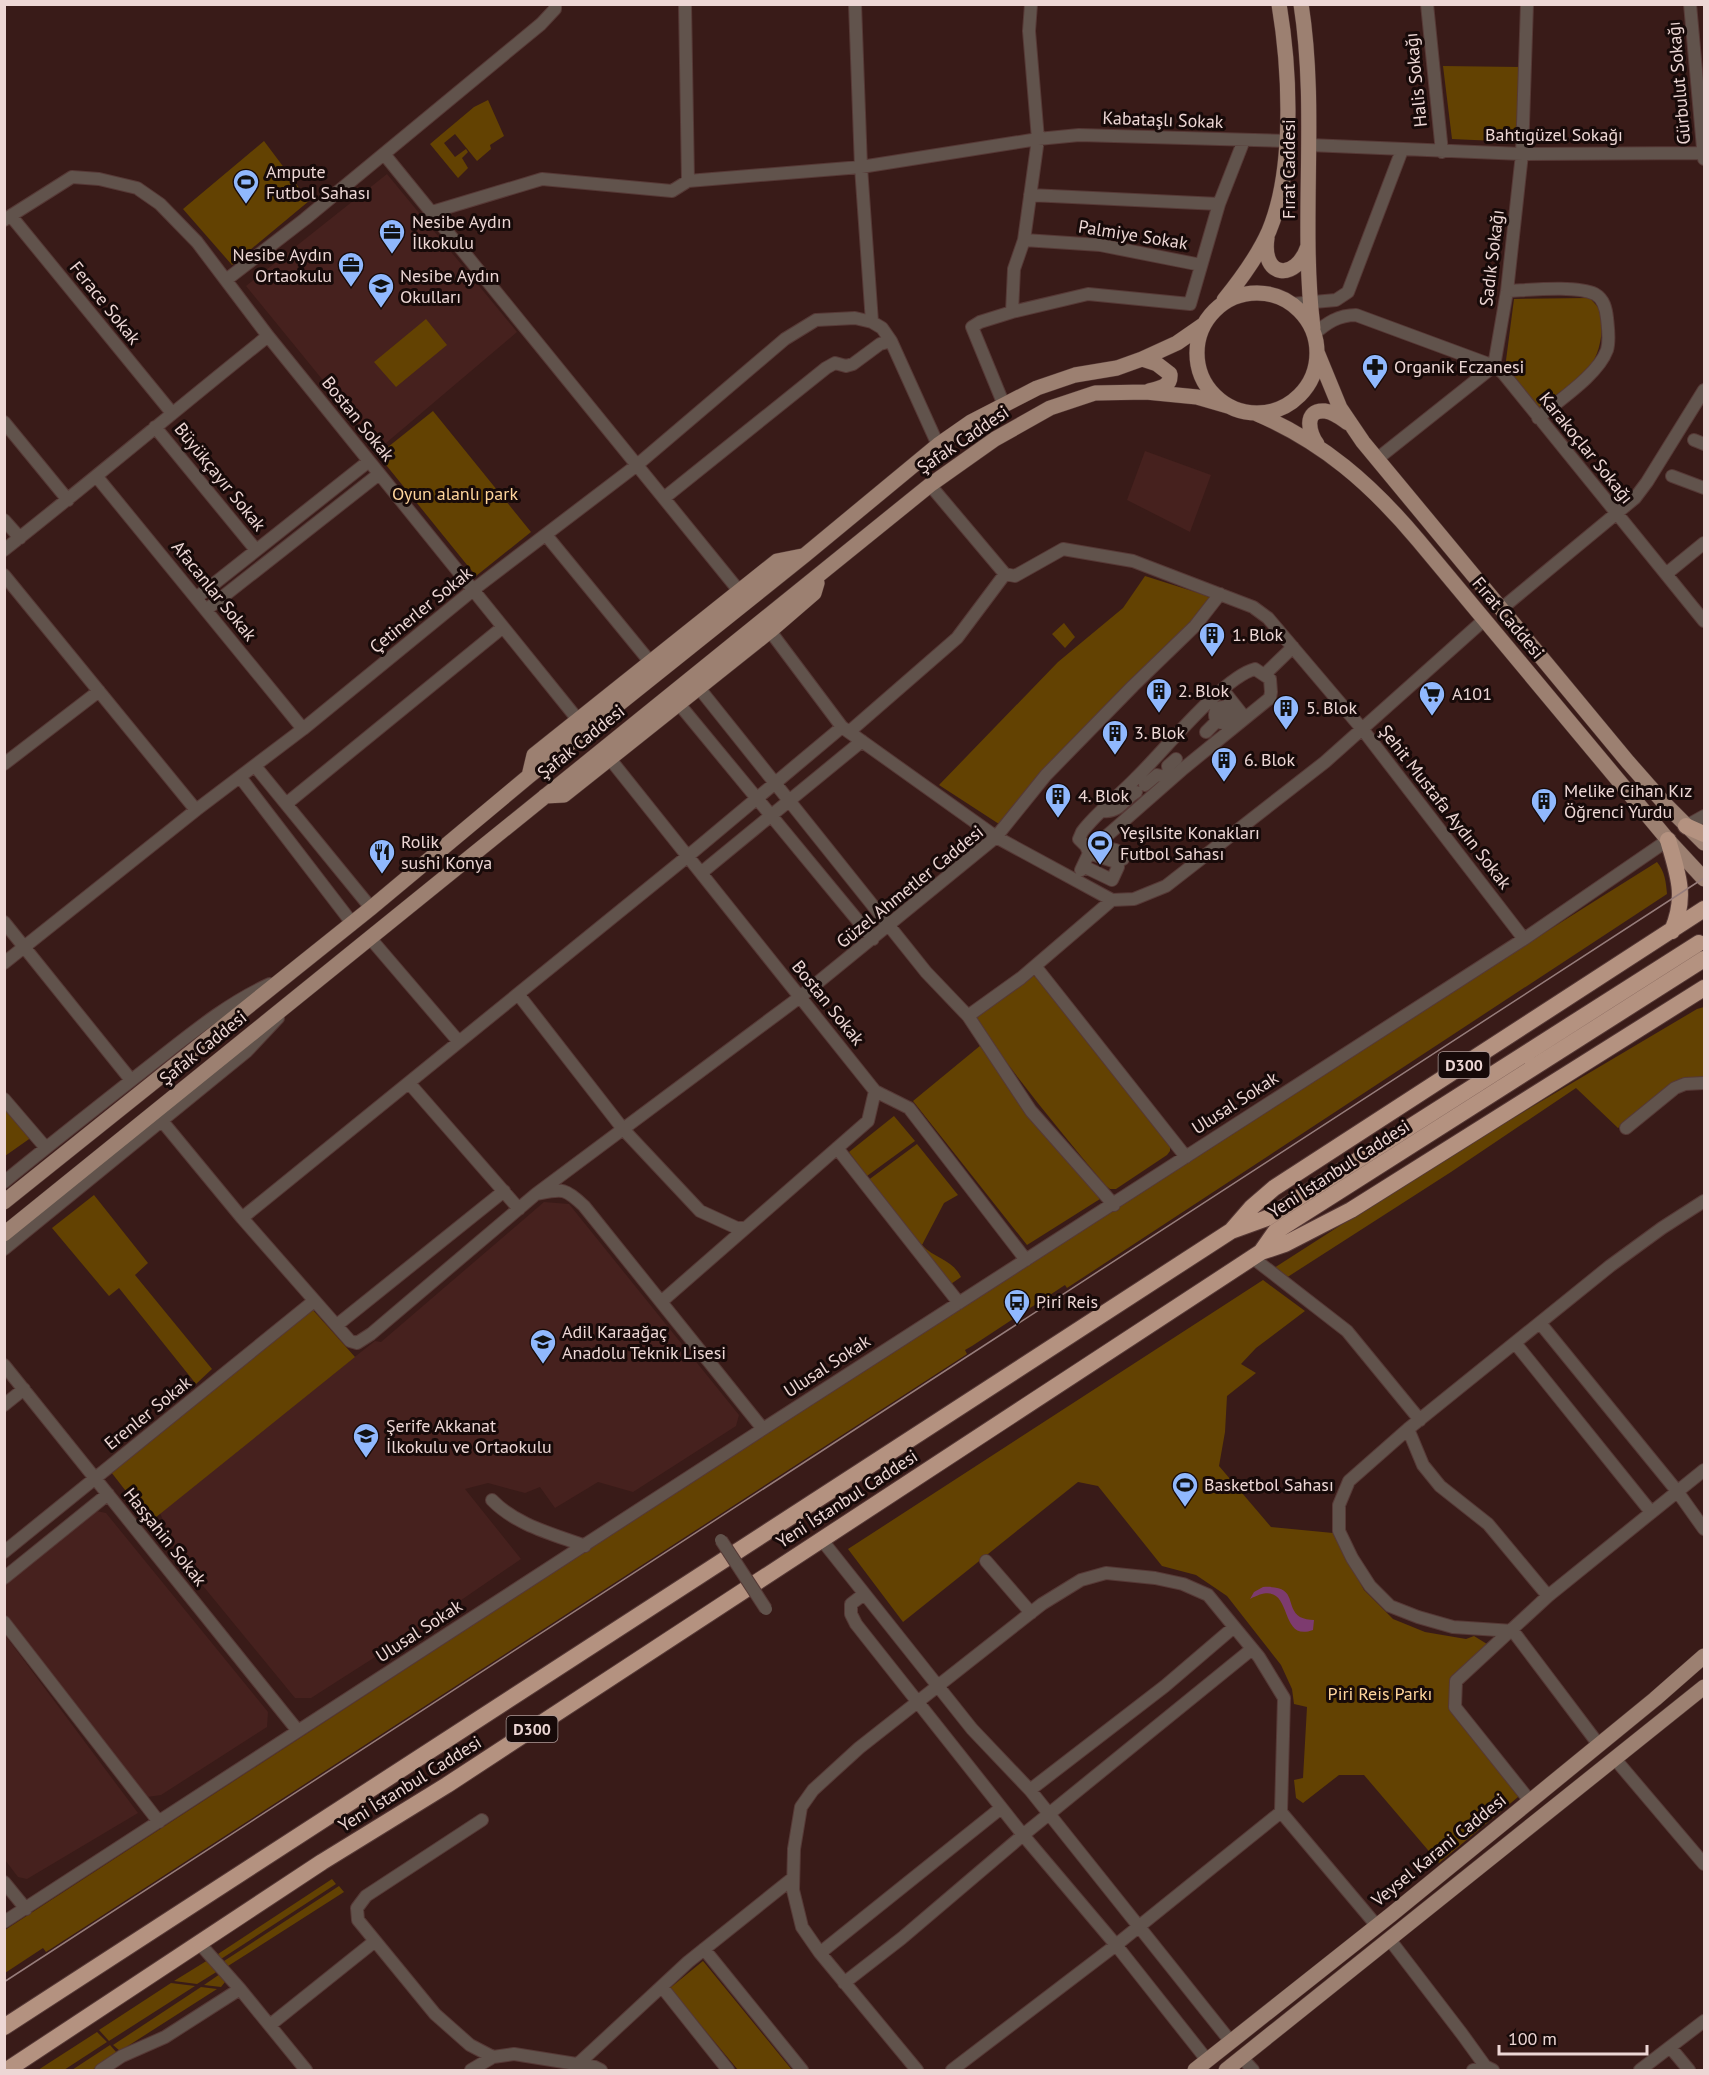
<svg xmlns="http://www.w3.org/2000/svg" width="1709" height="2075" viewBox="0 0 1709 2075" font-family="'PT Sans',sans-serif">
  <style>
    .built { fill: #46211e }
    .green { fill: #634202 }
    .water { fill: #7d3b6f }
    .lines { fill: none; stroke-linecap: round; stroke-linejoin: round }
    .minor-casing { stroke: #563936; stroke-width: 14 }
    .major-casing { stroke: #563936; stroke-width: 16 }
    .highway-casing { stroke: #563936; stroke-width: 18 }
    .minor { stroke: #61534c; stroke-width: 12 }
    .major { stroke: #9c8071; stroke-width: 15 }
    .highway { stroke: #b49280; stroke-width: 16 }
    .tram { stroke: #967c7a; stroke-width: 1.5 }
    .minor-bridge-casing { stroke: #563936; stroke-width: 14; stroke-linecap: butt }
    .minor-bridge { stroke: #61534c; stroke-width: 12 }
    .labels { text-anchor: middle; stroke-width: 6; stroke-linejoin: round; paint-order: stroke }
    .shield { fill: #170a09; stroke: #ad9a98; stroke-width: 1.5 }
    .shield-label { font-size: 16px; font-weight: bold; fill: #edd7d5 }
    .street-label { font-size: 18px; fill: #edd7d5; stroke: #170a09 }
    .poi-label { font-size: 18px; fill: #edd7d5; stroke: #170a09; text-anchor: start }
    .park-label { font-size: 18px; fill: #ffd59c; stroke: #170a09 }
  </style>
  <rect width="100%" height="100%" fill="#391b18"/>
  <path class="built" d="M387 174 517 332 379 449 246 286Z
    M1145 451 1211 475 1190 532 1127 500Z
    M544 1202 569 1204 739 1415 736 1426 633 1492 598 1482 555 1508 540 1487 525 1493 488 1483 465 1489 521 1559 419 1629 311 1698H295L176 1553 160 1513 260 1431 375 1341 381 1342Z
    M92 1510 106 1513 268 1712 267 1727 161 1795 147 1797 5 1613V1583Z
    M5 1635 138 1813 27 1879 18 1877 5 1860Z"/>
  <path class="green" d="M1443 66 1520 67 1517 142 1452 139Z
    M488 100 504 136 490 145 491 149 477 161 455 134 444 143 455 157 466 149 468 152 462 158 468 168 458 178 430 144 474 107Z
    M264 141 309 201 232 265 183 209Z
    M1590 298C1593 302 1599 307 1601 313 1604 329 1600 355 1589 367 1575 383 1554 396 1537 409L1505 368 1514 299Z
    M426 319 447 345 396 387 374 362Z
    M433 411 531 532 476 576 378 455Z
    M1145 576 1211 597 1190 624 999 824 939 785 1058 662 1123 608Z
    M1064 623 1075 637 1065 648 1052 634Z
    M1657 862C1665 872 1666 882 1667 894L1067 1288 1065 1285 972 1346 965 1350 967 1354 46 1952 43 1948 5 1973V1930C555 1573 1101 1210 1657 862Z
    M1030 974 1036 977 1105 1065 1117 1075 1170 1145V1151L1167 1155 1116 1189H1110L1106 1186C1061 1132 1016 1078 976 1020L975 1016Z
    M1704 1007V1079L1690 1077 1675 1085 1618 1128 1576 1088 1451 1172 1286 1278 1274 1268 1439 1162 1697 1009Z
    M981 1045 1099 1190 1100 1199 1027 1245 913 1101Z
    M4 1105 32 1137 5 1156H4Z
    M894 1116 915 1141 867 1176 849 1152Z
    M917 1144 958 1195 944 1203 922 1245C935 1259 952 1259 961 1277L948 1286 867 1181Z
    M94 1195 148 1263 135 1275 212 1369 196 1384 119 1288 109 1296 52 1228Z
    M1263 1280 1305 1311 1256 1348 1241 1364 1256 1373 1227 1396 1225 1432 1219 1466 1271 1527 1333 1533 1364 1590 1393 1619 1425 1632 1466 1639 1474 1636 1487 1644 1456 1675 1453 1707 1524 1792 1439 1863 1364 1775H1339L1303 1803 1296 1798 1294 1780 1303 1778 1307 1707 1294 1704 1292 1689 1281 1665 1227 1596 1196 1575 1162 1566 1098 1486 1078 1482 903 1622 848 1549Z
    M312 1309 355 1357 150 1522 111 1472Z
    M332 1879 336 1884 221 1959 218 1954Z
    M339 1886 344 1892 228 1966 224 1961Z
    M208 1960 218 1971 197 1984 174 1981Z
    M703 1961 792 2070H738L670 1988Z
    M220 1974 225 1982 221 1987 204 1985Z
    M171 1983 195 1986 109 2041 99 2030Z
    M201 1987 217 1989 120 2051 113 2045Z
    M97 2032 107 2042 64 2070H38Z
    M110 2045 117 2053 92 2070H72Z"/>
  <path class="water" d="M1263 1587C1299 1585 1284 1606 1300 1617 1304 1619 1309 1620 1314 1620L1313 1630C1275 1644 1297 1573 1250 1599L1254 1592Z"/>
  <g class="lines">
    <g class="minor-casing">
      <path id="minor" d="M855 4 861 167 872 322
        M1427 4 1442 152
        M1690 4 1704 159
        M1309 145 1522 154 1704 153
        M384 154 740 592
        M688 181 861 167 1038 139 1079 135 1287 141
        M1030 195 1219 204 1244 140
        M432 212 542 179 672 191 688 181 685 4
        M11 216 172 413
        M4 220 72 177 99 179 137 188 160 204 197 242 268 336 579 721
        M1024 240 1100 245 1201 265
        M226 280 305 219 541 24 555 9V4
        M1507 291C1530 290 1576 285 1595 294 1604 299 1606 309 1607 318 1608 328 1610 340 1607 350 1598 375 1559 400 1538 418
        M1292 304 1336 300 1348 292 1402 150
        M1012 312 1088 294 1190 304 1219 204
        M1314 334C1327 323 1338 315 1356 315L1494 366 1503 373 1704 621
        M1004 405 972 327 980 322 1012 312 1014 269 1024 240 1038 139 1029 31 1031 4
        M4 422 68 500
        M155 427 256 550
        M1694 440 1704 444
        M1377 459 1494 366 1507 291 1522 154 1527 4
        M1672 476 1704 488
        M97 477 303 729
        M930 485 1005 574 1015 576 1063 549 1133 561 1253 607 1268 618 1363 730 1524 939
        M664 498 826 368 835 363 846 366 853 364 880 344 891 341
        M4 520 20 538
        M546 535 651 663
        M4 550C93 480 179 407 268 336
        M1666 574 1704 543
        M4 575 196 810
        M196 598 369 461
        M1501 609 1635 498 1647 482 1704 390
        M206 610 379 474
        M770 631 842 727 996 837 1046 775 1133 686 1195 626 1220 594
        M1265 674 1293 647
        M699 688 926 972 968 1016 1031 1111 1114 1205
        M1223 690 1245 718
        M679 704 873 939
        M1215 715a8 8 0 1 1 16 0a8 8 0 1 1-16 0Z
        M849 732 957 638 1005 574
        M1206 732 1222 716
        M610 759 875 1091 909 1108 1026 1260
        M4 764 99 691
        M255 766 371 908
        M240 777 352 923
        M1145 785 1157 775 1165 777 1169 772 1168 766 1176 759
        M286 804 503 627
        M1104 811C1119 813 1124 799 1136 792
        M1686 826 1704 816
        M1089 853 1116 862 1123 859 1116 850 1103 847 1102 840
        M1083 866 1112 880 1118 867 1116 862
        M1081 870 1089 853 1086 846 1079 839 1082 832C1097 812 1119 796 1137 777 1163 752 1223 677 1255 669L1270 679 1271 692 1270 698 1184 768 1102 840 1096 845 1086 846
        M701 873 862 741
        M4 922 131 1080
        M370 938 459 1042
        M4 963 196 810 303 729 473 590 637 465 785 339 816 320 855 318 872 322 882 328 891 341 938 445
        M1035 966 1186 1157
        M518 994 623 1129 700 1211 737 1228H745
        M968 1016 1021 978 1112 900
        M409 1083 519 1209
        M4 1099 46 1148
        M162 1121 242 1218 350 1341 357 1343 371 1334 536 1194C562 1189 564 1187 584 1206L763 1429
        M1626 1128 1675 1088 1685 1084 1704 1083
        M837 1148 959 1303
        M4 1182C54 1141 105 1101 156 1061 193 1032 228 1003 270 984
        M536 1194 800 997 996 837 1112 900 1134 899 1166 886 1325 762 1484 620
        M242 1218 688 856 842 727
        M4 1249 247 1051 278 1018
        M1253 1258 1347 1331 1420 1420
        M661 1302 868 1121 875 1091
        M1540 1323 1677 1491 1704 1529
        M337 1325 504 1191
        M1515 1343 1651 1512
        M4 1365 298 1731
        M4 1405 24 1389
        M1408 1429 1423 1465 1440 1486 1488 1524 1548 1596 1704 1470
        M492 1500C516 1525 553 1534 585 1546
        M821 1539 972 1729 1030 1790 1231 2042
        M4 1552 314 1301
        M986 1561 1031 1613
        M4 1578 108 1494
        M864 1594 851 1604V1614L856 1624 1023 1835 1116 1945 1207 2060
        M4 1622 159 1822
        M1599 1745 1513 1631 1453 1627 1418 1617 1390 1606 1370 1586 1352 1558 1339 1531V1505L1349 1481 1408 1429 1610 1266 1662 1228 1704 1201
        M1615 1759 1704 1864
        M1030 1790 1165 1686 1234 1627
        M1530 1801 1455 1707 1456 1681 1548 1596
        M482 1820 366 1896 357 1908 358 1920 435 2014 470 2045 493 2057
        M4 1882 26 1909
        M4 1922 763 1429 1524 939 1668 840
        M1390 1940 1462 2034 1488 2070
        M199 1943 240 1989 306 2070
        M704 1949 802 2070
        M820 1953 1001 1808
        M844 1983 902 1938 1023 1835 1252 1649
        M662 1987 728 2070
        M270 2025 375 1941
        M1670 2047 1689 2070
        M1242 2058 1253 2070
        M101 2070 122 2056 165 2037 240 1989
        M471 2070 493 2057 514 2054 595 2067 601 2070
        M577 2070 578 2064 688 1962 793 1878
        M917 2070 820 1953 802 1927 793 1890 794 1849 801 1807 813 1790 859 1748 1042 1604 1081 1580 1106 1573 1155 1578 1183 1584 1208 1595 1259 1657 1284 1698 1281 1812 1377 1926
        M952 2070 1116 1945 1281 1812
        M1473 2070 1487 2067 1493 2070
        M1640 2070 1704 2021"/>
    </g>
    <g class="major-casing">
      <path id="major" d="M1301 4C1318 112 1300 221 1313 328
        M1267 238C1261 278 1296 282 1308 246
        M1197 353a60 60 0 1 1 120 0a60 60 0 1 1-120 0Z
        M1224 300C1241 279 1258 256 1269 231 1295 169 1290 70 1279 4
        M1317 352 1340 408 1363 442 1628 762 1665 804 1704 843
        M1142 359 1157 364 1170 374C1171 387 1160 388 1149 391
        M1255 413C1323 442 1371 484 1418 540L1668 840 1704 879
        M1317 444C1309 434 1303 409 1325 411 1334 412 1341 418 1348 423
        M529 776 534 755 777 561 802 556
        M545 796 564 795 770 631 814 593 817 583
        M4 1202 371 908 529 776 805 555 938 445 971 422 1037 388 1075 375 1117 368 1142 359 1177 343 1203 325
        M4 1234 930 485 995 439 1050 408 1095 393 1146 392 1197 397 1228 406
        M1195 2070 1392 1914 1655 1699 1704 1656
        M1226 2070 1704 1687"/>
    </g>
    <g class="highway-casing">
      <path id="highway" d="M1686 826 1704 834
        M1668 840C1678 875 1687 896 1672 931
        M1232 1230 1252 1207 1274 1188 1704 909
        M1261 1252 1285 1244 1351 1210 1704 988
        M4 2027 1231 1231 1267 1218 1699 943
        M7 2070 322 1862 447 1785 1261 1252 1275 1232 1704 959"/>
    </g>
    <use href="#minor" class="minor"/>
    <use href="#major" class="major"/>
    <use href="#highway" class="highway"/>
    <path class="tram" d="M4 1982 1704 878"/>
    <g class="minor-bridge-casing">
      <path id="minor-bridge" d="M721 1540 766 1609"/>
    </g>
    <use href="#minor-bridge" class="minor-bridge"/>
  </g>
  <defs>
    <g id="stadium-pin" transform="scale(1.35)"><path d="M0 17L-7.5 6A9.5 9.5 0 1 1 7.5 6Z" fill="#90b8fd" stroke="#170a09"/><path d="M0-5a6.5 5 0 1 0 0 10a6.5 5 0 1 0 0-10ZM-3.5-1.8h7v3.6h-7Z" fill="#111"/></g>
    <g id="office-pin" transform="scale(1.35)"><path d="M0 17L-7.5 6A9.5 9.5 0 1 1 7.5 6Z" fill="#90b8fd" stroke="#170a09"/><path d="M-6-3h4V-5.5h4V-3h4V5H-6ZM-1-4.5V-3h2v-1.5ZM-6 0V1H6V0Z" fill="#111"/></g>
    <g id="school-pin" transform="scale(1.35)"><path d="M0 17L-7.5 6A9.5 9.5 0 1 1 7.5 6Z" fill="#90b8fd" stroke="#170a09"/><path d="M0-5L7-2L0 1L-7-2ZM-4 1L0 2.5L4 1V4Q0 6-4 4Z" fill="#111"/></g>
    <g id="pharmacy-pin" transform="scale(1.35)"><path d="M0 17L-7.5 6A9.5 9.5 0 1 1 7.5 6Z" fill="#90b8fd" stroke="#170a09"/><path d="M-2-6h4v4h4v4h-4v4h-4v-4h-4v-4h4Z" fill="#111"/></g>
    <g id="building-pin" transform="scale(1.35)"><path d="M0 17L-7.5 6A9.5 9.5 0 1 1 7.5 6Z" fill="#90b8fd" stroke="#170a09"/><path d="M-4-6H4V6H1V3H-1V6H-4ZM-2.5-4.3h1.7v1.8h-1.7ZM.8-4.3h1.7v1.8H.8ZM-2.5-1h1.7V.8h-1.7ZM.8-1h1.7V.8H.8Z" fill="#111"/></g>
    <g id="supermarket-pin" transform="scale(1.35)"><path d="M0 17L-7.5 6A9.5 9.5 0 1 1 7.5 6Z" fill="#90b8fd" stroke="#170a09"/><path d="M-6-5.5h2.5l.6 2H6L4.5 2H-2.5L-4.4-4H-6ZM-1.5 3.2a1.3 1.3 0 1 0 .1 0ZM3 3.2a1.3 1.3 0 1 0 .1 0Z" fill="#111"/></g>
    <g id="restaurant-pin" transform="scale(1.35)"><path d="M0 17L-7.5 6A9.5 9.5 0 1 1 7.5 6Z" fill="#90b8fd" stroke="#170a09"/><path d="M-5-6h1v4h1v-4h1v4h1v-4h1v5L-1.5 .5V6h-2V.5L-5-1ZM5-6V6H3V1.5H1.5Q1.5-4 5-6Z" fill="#111"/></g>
    <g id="bus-pin" transform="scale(1.35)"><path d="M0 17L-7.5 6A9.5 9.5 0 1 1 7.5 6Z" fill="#90b8fd" stroke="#170a09"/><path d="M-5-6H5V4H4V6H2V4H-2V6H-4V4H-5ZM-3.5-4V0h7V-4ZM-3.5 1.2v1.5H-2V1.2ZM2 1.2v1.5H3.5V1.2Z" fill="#111"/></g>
  </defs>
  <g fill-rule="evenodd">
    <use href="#stadium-pin" x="246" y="182"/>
    <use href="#office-pin" x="392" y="232"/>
    <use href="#office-pin" x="351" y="265"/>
    <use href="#school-pin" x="381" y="286"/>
    <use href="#pharmacy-pin" x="1375" y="367"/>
    <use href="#building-pin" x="1212" y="635"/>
    <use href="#building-pin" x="1159" y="691"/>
    <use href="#supermarket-pin" x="1432" y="694"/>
    <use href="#building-pin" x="1286" y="708"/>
    <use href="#building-pin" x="1115" y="733"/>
    <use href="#building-pin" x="1224" y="760"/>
    <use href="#building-pin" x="1058" y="796"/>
    <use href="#building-pin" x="1544" y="801"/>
    <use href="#stadium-pin" x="1100" y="843"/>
    <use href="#restaurant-pin" x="382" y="852"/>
    <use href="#bus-pin" x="1017" y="1302"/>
    <use href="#school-pin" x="543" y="1342"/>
    <use href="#school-pin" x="366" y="1436"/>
    <use href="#stadium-pin" x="1185" y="1485"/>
  </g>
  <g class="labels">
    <g class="shield">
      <rect x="1438.5" y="1052" width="51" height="26" rx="4.5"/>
      <rect x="506.5" y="1716" width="51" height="26" rx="4.5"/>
    </g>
    <g class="shield-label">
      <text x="1464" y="1071">D300</text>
      <text x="532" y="1735">D300</text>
    </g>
    <g class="street-label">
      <text transform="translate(1416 80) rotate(-96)" y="6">Halis Sokağı</text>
      <text transform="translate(1679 83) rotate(-95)" y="6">Gürbulut Sokağı</text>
      <text transform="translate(1163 120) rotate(2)" y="6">Kabataşlı Sokak</text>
      <text x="1554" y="141">Bahtıgüzel Sokağı</text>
      <text transform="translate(1289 169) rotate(-90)" y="6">Fırat Caddesi</text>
      <text transform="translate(1133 235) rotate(9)" y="6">Palmiye Sokak</text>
      <text transform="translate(1492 258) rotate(-83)" y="6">Sadık Sokağı</text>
      <text transform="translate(105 303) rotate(51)" y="6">Ferace Sokak</text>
      <text transform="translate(358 419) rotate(51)" y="6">Bostan Sokak</text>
      <text transform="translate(963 440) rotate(-34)" y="6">Şafak Caddesi</text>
      <text transform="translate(1586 448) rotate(51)" y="6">Karakoçlar Sokağı</text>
      <text transform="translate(220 477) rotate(51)" y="6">Büyükçayır Sokak</text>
      <text transform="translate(214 591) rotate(51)" y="6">Afacanlar Sokak</text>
      <text transform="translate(421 610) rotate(-39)" y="6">Çetinerler Sokak</text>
      <text transform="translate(1508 618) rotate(50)" y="6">Fırat Caddesi</text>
      <text transform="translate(581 742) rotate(-39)" y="6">Şafak Caddesi</text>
      <text transform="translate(1445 807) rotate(52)" y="6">Şehit Mustafa Aydın Sokak</text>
      <text transform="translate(910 887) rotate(-39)" y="6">Güzel Ahmetler Caddesi</text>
      <text transform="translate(828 1003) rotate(51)" y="6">Bostan Sokak</text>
      <text transform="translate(203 1048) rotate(-39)" y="6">Şafak Caddesi</text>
      <text transform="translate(1235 1103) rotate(-33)" y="6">Ulusal Sokak</text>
      <text transform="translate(1339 1169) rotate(-33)" y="6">Yeni İstanbul Caddesi</text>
      <text transform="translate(827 1366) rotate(-33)" y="6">Ulusal Sokak</text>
      <text transform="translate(148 1413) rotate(-39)" y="6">Erenler Sokak</text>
      <text transform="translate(847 1499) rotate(-33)" y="6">Yeni İstanbul Caddesi</text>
      <text transform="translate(165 1537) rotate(51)" y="6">Hasşahin Sokak</text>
      <text transform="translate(419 1631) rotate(-33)" y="6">Ulusal Sokak</text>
      <text transform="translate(410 1784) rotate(-32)" y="6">Yeni İstanbul Caddesi</text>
      <text transform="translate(1439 1850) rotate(-39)" y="6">Veysel Karani Caddesi</text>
    </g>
    <g class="poi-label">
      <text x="266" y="178">Ampute<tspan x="266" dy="21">Futbol Sahası</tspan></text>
      <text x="412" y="228">Nesibe Aydın<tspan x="412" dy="21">İlkokulu</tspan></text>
      <text x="332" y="261" text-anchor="end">Nesibe Aydın<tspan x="332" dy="21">Ortaokulu</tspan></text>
      <text x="400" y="282">Nesibe Aydın<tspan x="400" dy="21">Okulları</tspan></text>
      <text x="1394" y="373">Organik Eczanesi</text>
      <text x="1232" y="641">1. Blok</text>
      <text x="1178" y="697">2. Blok</text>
      <text x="1452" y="700">A101</text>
      <text x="1306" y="714">5. Blok</text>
      <text x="1134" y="739">3. Blok</text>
      <text x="1244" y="766">6. Blok</text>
      <text x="1564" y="797">Melike Cihan Kız<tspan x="1564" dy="21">Öğrenci Yurdu</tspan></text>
      <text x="1078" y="802">4. Blok</text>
      <text x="1120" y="839">Yeşilsite Konakları<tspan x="1120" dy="21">Futbol Sahası</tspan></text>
      <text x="401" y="848">Rolik<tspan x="401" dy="21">sushi Konya</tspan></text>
      <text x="1036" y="1308">Piri Reis</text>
      <text x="562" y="1338">Adil Karaağaç<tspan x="562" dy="21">Anadolu Teknik Lisesi</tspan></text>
      <text x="386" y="1432">Şerife Akkanat<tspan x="386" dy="21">İlkokulu ve Ortaokulu</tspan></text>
      <text x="1204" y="1491">Basketbol Sahası</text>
    </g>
    <g class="park-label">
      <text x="455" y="500">Oyun alanlı park</text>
      <text x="1380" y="1700">Piri Reis Parkı</text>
    </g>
  </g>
  <rect width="1709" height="2075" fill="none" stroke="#edd7d5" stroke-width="12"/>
  <path d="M1499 2045v9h148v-9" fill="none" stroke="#edd7d5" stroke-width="3"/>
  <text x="1508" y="2045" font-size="18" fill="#edd7d5" stroke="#170a09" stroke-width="4.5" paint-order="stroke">100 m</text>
</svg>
